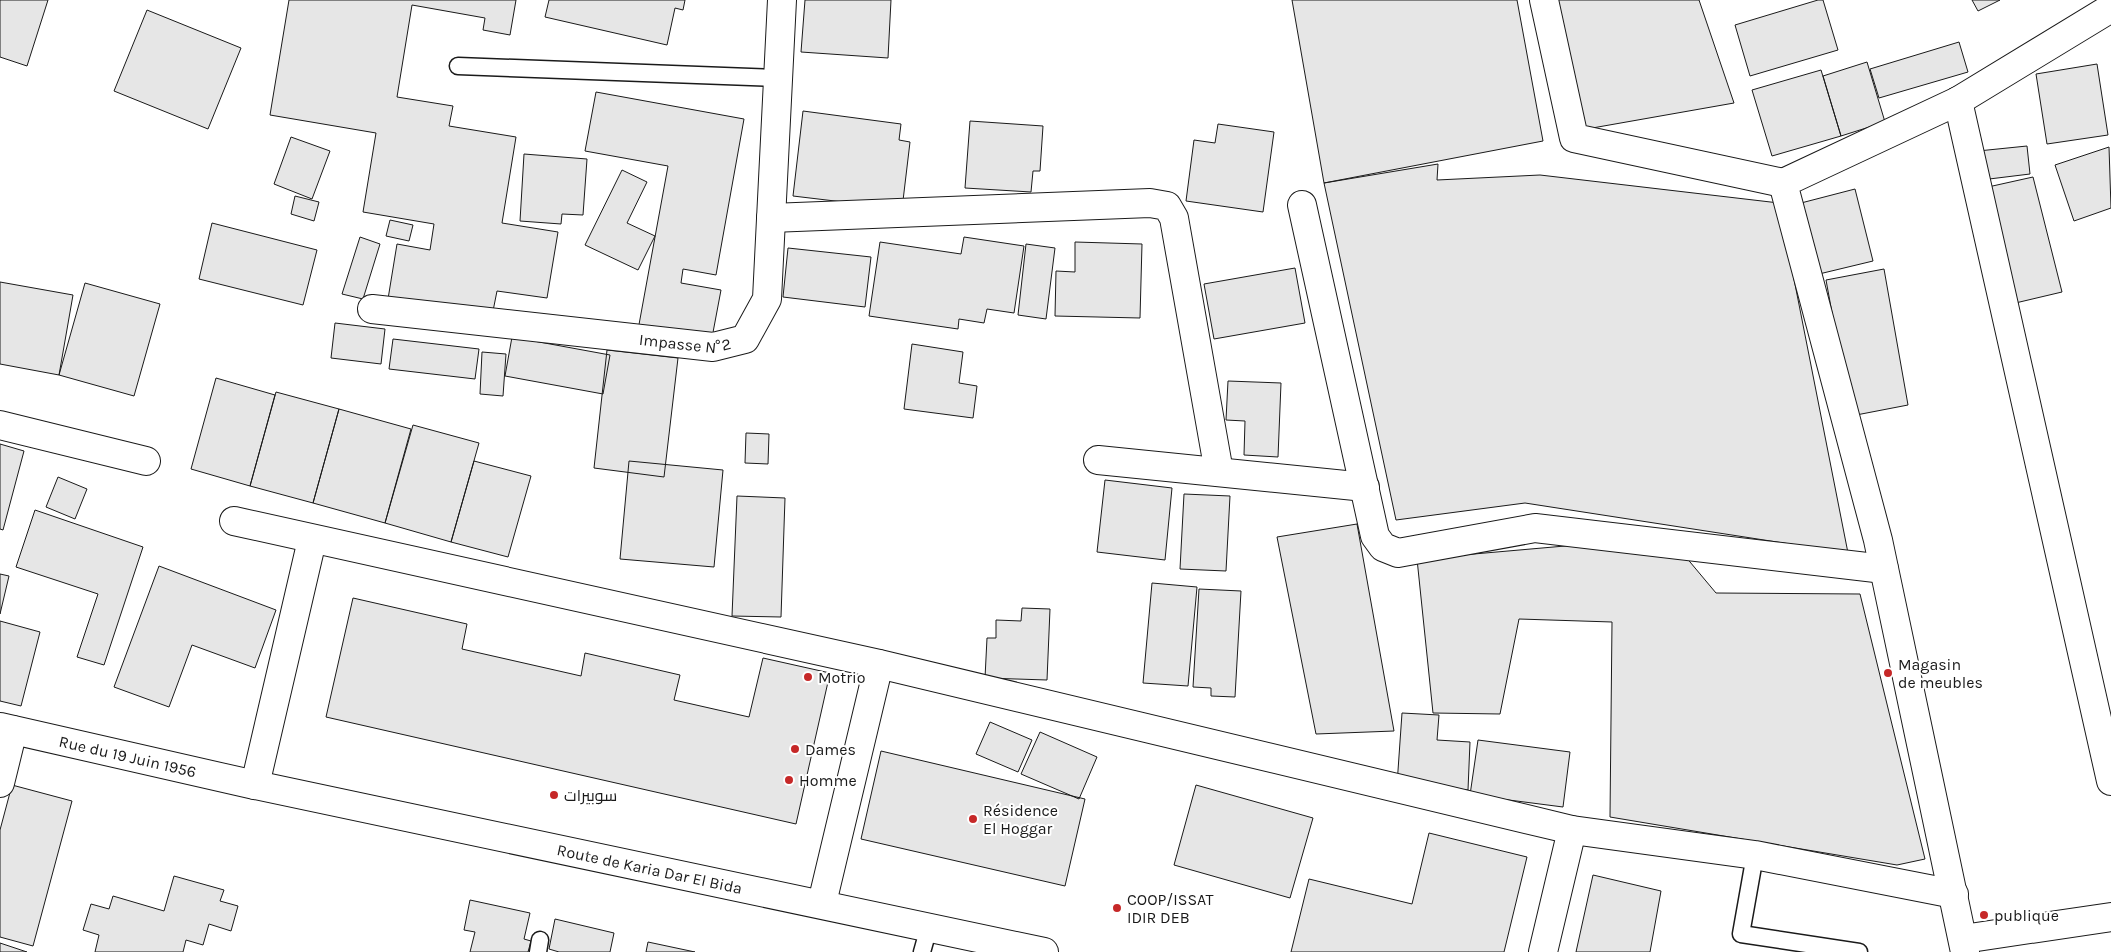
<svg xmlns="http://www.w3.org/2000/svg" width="2111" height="952" viewBox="0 0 2111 952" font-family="Karla,Cairo,sans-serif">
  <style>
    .building { fill: #e6e6e6; stroke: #1a1a1a }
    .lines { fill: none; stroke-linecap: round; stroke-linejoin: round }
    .service-casing { stroke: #1a1a1a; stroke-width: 19 }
    .minor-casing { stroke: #1a1a1a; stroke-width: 30 }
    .tertiary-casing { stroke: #1a1a1a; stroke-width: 30 }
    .service { stroke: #fff; stroke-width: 16 }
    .minor { stroke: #fff; stroke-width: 28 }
    .tertiary { stroke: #fff; stroke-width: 28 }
    .poi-dot { fill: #c62828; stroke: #fff; stroke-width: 2 }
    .labels { text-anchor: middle; stroke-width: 4; stroke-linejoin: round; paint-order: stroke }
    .street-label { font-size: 16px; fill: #1a1a1a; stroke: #fff }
    .poi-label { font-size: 16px; fill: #1a1a1a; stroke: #fff; text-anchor: start }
  </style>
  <rect width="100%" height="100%" fill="#fff"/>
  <path class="building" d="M0 0H48L27 66 0 57Z
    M289 0H516L510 35 483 30 485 18 412 5 397 97 453 106 449 126 516 137 502 223 558 232 547 298 497 291 492 316 388 299 397 244 430 250 434 224 363 212 376 133 270 115Z
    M549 0H685L683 10 675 8 667 45 545 17Z
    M805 0H891L888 58 801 52Z
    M1292 0H1517L1543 141 1324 183Z
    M1556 0H1699L1734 103 1581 130Z
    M1818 0H1823L1838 50 1750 76 1735 25Z
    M1972 0H2000L1978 11Z
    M147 10 241 48 208 129 114 91Z
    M1959 42 1968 72 1879 98 1870 69Z
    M1867 62 1885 122 1841 136 1823 76Z
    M2097 64 2108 135 2047 144 2036 74Z
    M1821 70 1841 136 1772 156 1752 90Z
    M596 92 744 119 716 275 683 269 681 283 721 290 711 343 638 330 668 166 585 151Z
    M803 111 901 124 899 140 910 142 902 209 793 196Z
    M970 121 1043 126 1040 171H1033L1031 192 965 188Z
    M1218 124 1274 132 1263 212 1186 201 1194 140 1215 143Z
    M291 137 330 151 312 199 274 184Z
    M2027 146 2030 174 1981 180 1978 151Z
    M2109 147 2111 208 2074 221 2055 165Z
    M524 154 587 159 583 215 562 214 561 224 520 221Z
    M1438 164 1437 180 1540 175 1779 203 1848 553 1525 503 1396 520 1324 183Z
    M622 170 647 182 627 223 655 236 638 270 585 245Z
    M2033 177 2062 292 2007 305 1979 189Z
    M1855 189 1873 261 1819 274 1801 203Z
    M295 196 319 202 314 221 291 214Z
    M390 220 413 225 409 241 386 236Z
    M212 223 317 250 303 305 199 279Z
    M360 237 380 244 363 299 342 294Z
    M964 237 1024 246 1014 313 987 309 984 323 959 319 958 329 869 316 880 242 961 254Z
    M1075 242 1142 244 1140 318 1055 316 1056 271 1075 272Z
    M1026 244 1055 248 1046 319 1018 315Z
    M788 248 871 257 865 307 783 297Z
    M1295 268 1305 323 1214 339 1204 284Z
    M1884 269 1908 405 1851 416 1826 280Z
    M0 282 73 295 59 375 0 364Z
    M85 283 160 304 134 396 59 375Z
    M335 323 385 329 381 364 331 358Z
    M512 337 610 355 603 394 505 376Z
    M393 339 479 349 475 379 389 369Z
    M912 344 963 352 959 383 977 386 973 418 904 409Z
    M607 350 678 358 664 477 594 468Z
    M482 352 506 354 503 396 480 394Z
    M216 378 275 395 250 486 191 469Z
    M1228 381 1281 383 1278 457 1244 455 1245 421 1226 420Z
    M276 392 339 409 313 503 250 486Z
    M339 409 411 429 385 523 313 503Z
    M413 425 479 443 451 542 385 523Z
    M746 433 769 434 768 464 745 463Z
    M0 444 24 451 3 530 0 529Z
    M474 461 531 476 508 557 451 542Z
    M629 461 723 470 714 567 620 559Z
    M58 477 87 489 75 519 46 507Z
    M1105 480 1172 488 1165 560 1097 552Z
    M1184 494 1230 496 1226 571 1180 569Z
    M737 496 785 498 781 617 732 616Z
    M35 510 143 547 104 665 77 657 98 594 16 567Z
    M1357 524 1394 731 1316 734 1277 537Z
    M1599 543 1685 556 1716 593 1860 594 1925 859 1897 865 1610 817 1612 622 1519 619 1500 714 1433 713 1417 559Z
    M159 566 276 610 255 668 192 645 169 707 114 687Z
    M0 574 9 576 0 614Z
    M1152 583 1197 587 1188 686 1143 683Z
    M1199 589 1241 591 1235 697 1211 696V688L1193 687Z
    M353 598 467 624 462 649 581 676 585 653 680 675 674 700 749 717 763 658 830 673 796 824 326 717Z
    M1022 608 1050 609 1047 680 985 678 987 638H996V620L1021 621Z
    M0 621 40 632 21 706 0 701Z
    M1402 713 1439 715 1437 740 1470 742 1468 790 1397 785Z
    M990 722 1032 740 1018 772 976 754Z
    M1040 732 1097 757 1079 799 1021 774Z
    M1478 740 1570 752 1563 807 1470 795Z
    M881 751 1085 799 1065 886 861 839Z
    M12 785 72 801 33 946 0 937V830Z
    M1196 785 1313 818 1290 898 1174 865Z
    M1429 833 1527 857 1504 952H1291L1309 879 1412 904Z
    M1593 875 1661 891 1650 952H1576Z
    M174 876 224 890 220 901 238 906 231 931 209 924 203 945 186 940 183 952H95L99 935 83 930 91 904 109 909 113 896 164 911Z
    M470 900 530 913 524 939 531 941 528 952H470L475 932 464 930Z
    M555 919 614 933 610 952H559L549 949Z
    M648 942 695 952H646Z
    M0 943 27 952H0Z"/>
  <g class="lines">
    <g class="service-casing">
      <path id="service" d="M458 66 778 78
        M1755 855 1741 934 1859 952
        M538 952 540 940
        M922 952 929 927"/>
    </g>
    <g class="minor-casing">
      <g id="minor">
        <path d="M1544 0 1574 138 1783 183"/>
        <path d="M1958 101 2111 781"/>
        <path d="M1302 205 1375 536 1383 547 1398 553 1535 528 1884 569"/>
        <path d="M771 218 1150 203 1167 206 1174 218 1219 472"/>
        <path id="s1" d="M372 309 713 347 745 339 767 299 782 0"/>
        <path d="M0 425 146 461"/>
        <path d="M1098 460 1365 487"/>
        <path d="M234 521 879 664 1572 830 1755 855 1954 894"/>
        <path d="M0 783 13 730"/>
        <path d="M255 785 312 540"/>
        <path d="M822 903 879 664"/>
        <path d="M1963 939 2111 917"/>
        <path d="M1543 952 1572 830"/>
        <path d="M1965 952 1878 540 1783 183 1958 101 2111 8"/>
      </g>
    </g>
    <g class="tertiary-casing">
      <g id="tertiary">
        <path id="s2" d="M0 727 255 785 1044 952"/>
      </g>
    </g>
    <use href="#service" class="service"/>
    <use href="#minor" class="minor"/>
    <use href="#tertiary" class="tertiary"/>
  </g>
  <g class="poi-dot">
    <circle cx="1888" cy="673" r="5"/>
    <circle cx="808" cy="677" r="5"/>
    <circle cx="795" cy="749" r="5"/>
    <circle cx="789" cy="780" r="5"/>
    <circle cx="554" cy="795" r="5"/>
    <circle cx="973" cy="819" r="5"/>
    <circle cx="1117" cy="908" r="5"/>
    <circle cx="1984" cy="915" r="5"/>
  </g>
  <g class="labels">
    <g class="street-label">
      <text dy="6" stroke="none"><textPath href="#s1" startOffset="315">Impasse N°2</textPath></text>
      <text dy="6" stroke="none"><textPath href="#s2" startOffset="131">Rue du 19 Juin 1956</textPath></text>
      <text dy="6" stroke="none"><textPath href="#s2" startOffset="665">Route de Karia Dar El Bida</textPath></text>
    </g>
    <g class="poi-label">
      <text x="1898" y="670">Magasin<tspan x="1898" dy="18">de meubles</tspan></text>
      <text x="818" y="683">Motrio</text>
      <text x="805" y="755">Dames</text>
      <text x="799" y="786">Homme</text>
      <text x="564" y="801">سوبيرات</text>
      <text x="983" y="816">Résidence<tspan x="983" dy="18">El Hoggar</tspan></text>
      <text x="1127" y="905">COOP/ISSAT<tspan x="1127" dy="18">IDIR DEB</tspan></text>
      <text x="1994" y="921">publique</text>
    </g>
  </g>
</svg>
